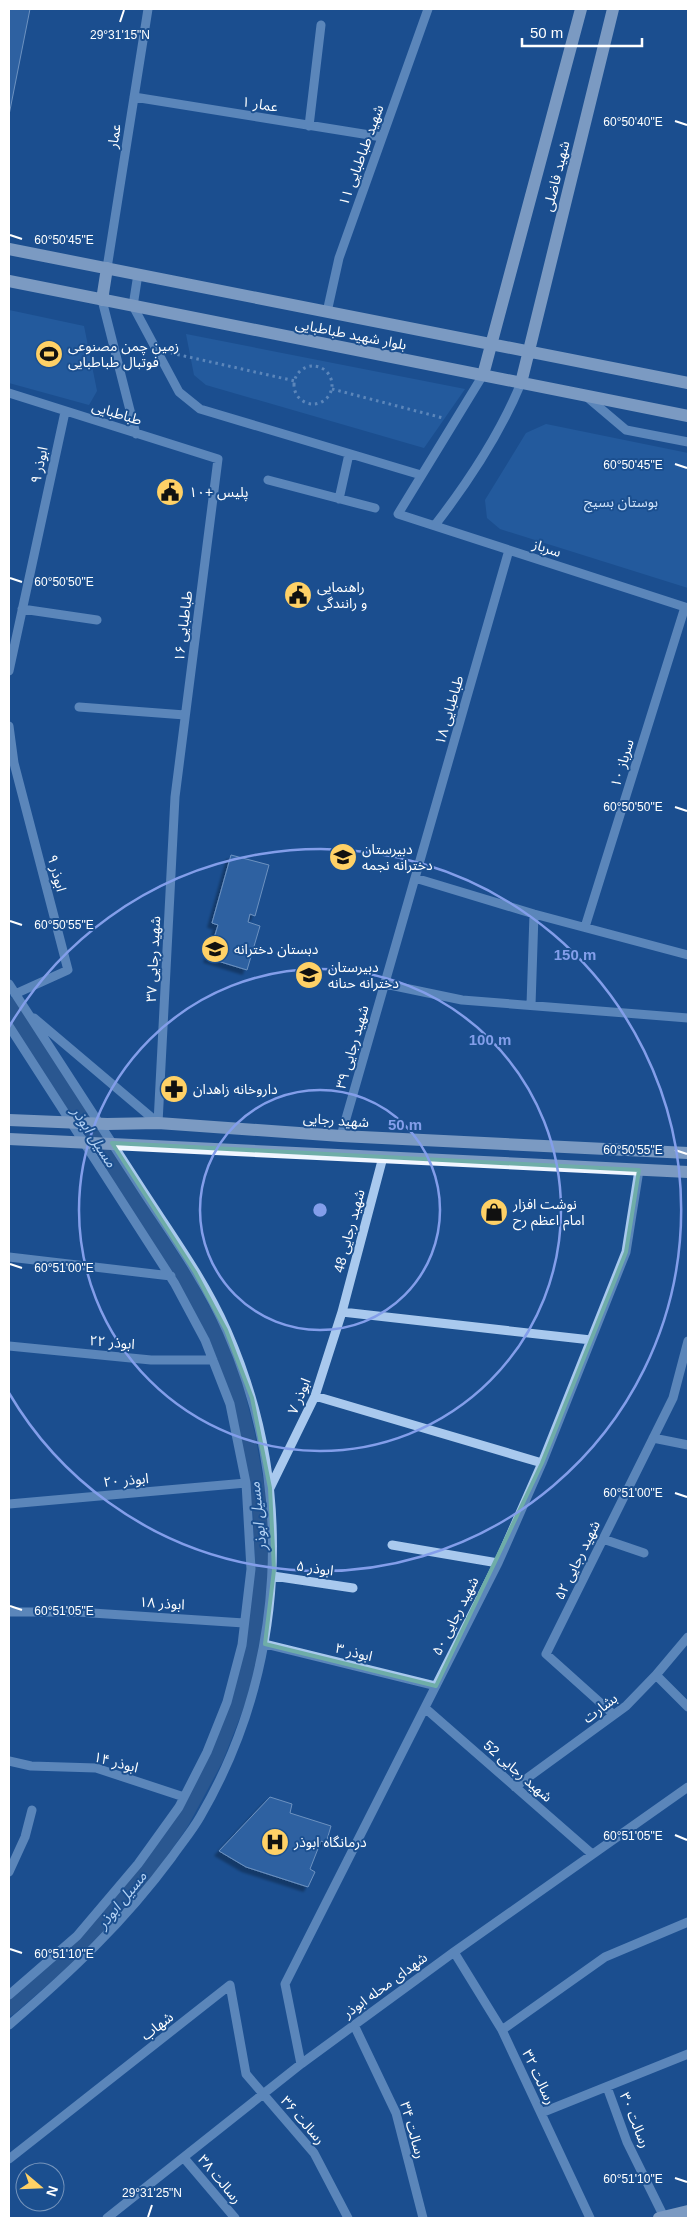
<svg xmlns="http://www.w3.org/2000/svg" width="697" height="2227" viewBox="0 0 697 2227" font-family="Helvetica,'Noto Sans Arabic',sans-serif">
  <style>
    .green { fill: #2e69ad }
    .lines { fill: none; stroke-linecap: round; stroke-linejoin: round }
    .canal { stroke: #3c6290; stroke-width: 16 }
    .building { fill: #4478b7; stroke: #cfe3fa; filter: url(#shadow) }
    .path { stroke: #a9c9ee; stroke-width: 3; stroke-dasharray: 2.5 4; stroke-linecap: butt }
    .minor { stroke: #a9c9ee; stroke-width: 9 }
    .major { stroke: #f0f6ff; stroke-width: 12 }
    .marked { fill: none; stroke: #6fada8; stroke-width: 4; stroke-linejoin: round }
    .ticks { fill: none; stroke: #fff; stroke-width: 2 }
    .ring { fill: none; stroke: #839eea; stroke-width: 2.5 }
    .labels { text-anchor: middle; stroke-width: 4; stroke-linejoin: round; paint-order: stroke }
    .street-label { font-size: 14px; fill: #fff; stroke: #1b4f8f }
    .poi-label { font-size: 14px; fill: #fff; stroke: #1b4f8f; text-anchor: start }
    .park-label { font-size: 14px; fill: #cfe3fa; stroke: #1b4f8f }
    .water-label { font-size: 15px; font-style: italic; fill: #b5d3f5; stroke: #1b4f8f }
    .ticks-label { font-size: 12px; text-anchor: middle; fill: #fff; stroke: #1b4f8f; stroke-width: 4; stroke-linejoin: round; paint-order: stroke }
    .centre { fill: #839eea; stroke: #1b4f8f; stroke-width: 2.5 }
    .ring-label { font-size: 15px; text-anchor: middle; font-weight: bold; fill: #839eea; stroke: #1b4f8f; stroke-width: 4; stroke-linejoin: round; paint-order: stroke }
  </style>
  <defs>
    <filter id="shadow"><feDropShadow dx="-4.5" dy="4.5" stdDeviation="1" flood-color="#0009"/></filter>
  </defs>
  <rect width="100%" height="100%" fill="#1b4f8f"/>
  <path class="green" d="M9 310 84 326 97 391 89 405 9 383Z
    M186 334 465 389 424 448 206 385 194 375Z
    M546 424 688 453V588L500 529 487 518 485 500 526 433Z"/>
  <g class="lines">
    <path class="canal" d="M9 1005 188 1283 218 1339 234 1382 247 1435 261 1512 263 1563 254 1640 239 1698 215 1759 180 1824 142 1878 94 1934 9 2008"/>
  </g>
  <path class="building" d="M9 9H30L9 115Z
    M231 855 269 865 255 916 250 914 248 922 260 926 247 970 208 958 218 925 212 923Z
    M270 1797 292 1804 290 1813 331 1826 326 1843 321 1841 310 1869 315 1872 308 1887 246 1867 219 1851Z"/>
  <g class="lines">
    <path class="path" d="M171 353 295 381
      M294 385a19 19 0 1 1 38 0a19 19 0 1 1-38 0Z
      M332 389 443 418"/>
    <path class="minor" d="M134 97 382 137
      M309 126 321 25
      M107 268 148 9
      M138 274 133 306 179 392 200 409 421 475
      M102 300 136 434
      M327 312 339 258 428 9
      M483 375 398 514 688 608
      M9 393 218 459 175 797 158 1123
      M587 397 626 430 688 442
      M268 480 375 508
      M339 499 349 454
      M435 525C469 481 500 434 521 383
      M22 609 97 620
      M9 671 65 412
      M79 707 185 715
      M9 726 14 763 68 970 15 994
      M415 878 534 914 688 955
      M585 927 685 607
      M9 984C54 1053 98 1122 143 1191 173 1237 205 1281 227 1331 296 1488 286 1669 200 1817 192 1831 181 1844 172 1857 124 1922 70 1973 9 2025
      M385 984 462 1000 688 1018
      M531 1005 534 914
      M34 1018 158 1123
      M9 1026 175 1284 205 1340 230 1404 246 1483 251 1569 242 1645 227 1702 207 1752 179 1807 138 1864 77 1936 9 1995
      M341 1136 509 550
      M9 1257 171 1276
      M342 1312 591 1340
      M9 1346 151 1360H213
      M315 1396 542 1463
      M653 1438 688 1445
      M270 1488 315 1396 342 1312 383 1157
      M9 1504 246 1483
      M603 1539 644 1553
      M392 1545 498 1563
      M273 1576 353 1588
      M9 1612H77L244 1623
      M265 1644 436 1686
      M656 1675 688 1707
      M425 1708 592 1854
      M614 1715 546 1654 673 1398 688 1341
      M9 1761 31 1766 96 1768 184 1797
      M515 1787 626 1706 656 1675 688 1637
      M9 1872 25 1837 32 1810
      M454 1952 502 2030 590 2218
      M354 2025 396 2113 423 2218
      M502 2030 605 1957 688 1922
      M301 2064 285 1984 498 1563 542 1463 626 1252 639 1170
      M607 2087 627 2142 664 2217
      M541 2113 688 2054
      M184 2158 235 2218
      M9 2159 230 1985 246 2074 314 2153 348 2218
      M107 2218 301 2064 454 1952 688 1787"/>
    <path class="major" d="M9 249 688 383
      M9 281 688 416
      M102 300 107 268
      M483 375 581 9
      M521 383 613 9
      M9 1120 107 1124 158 1123 341 1136 688 1153
      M9 1139 688 1172
      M659 2218 688 2211"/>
  </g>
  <path d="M0 0H697V2227H0ZM112 1143 639 1170 626 1252 542 1463 436 1686 265 1644 274 1570 270 1488 252 1398 226 1330 195 1272Z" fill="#1b4f8f" fill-opacity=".55" fill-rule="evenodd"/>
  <path class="marked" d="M112 1143 639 1170 626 1252 542 1463 436 1686 265 1644 274 1570 270 1488 252 1398 226 1330 195 1272Z"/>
  <path class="ticks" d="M120 22 124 10M675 121 687 125M10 235 22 239M675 464 687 468M10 578 22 582M675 807 687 811M10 921 22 925M675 1150 687 1154M10 1264 22 1268M675 1493 687 1497M10 1606 22 1610M675 1835 687 1840M10 1949 22 1953M675 2178 687 2182M148 2217 152 2205"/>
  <g class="ring">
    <circle cx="320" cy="1210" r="120"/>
    <circle cx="320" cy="1210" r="241"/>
    <path d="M9 1027A361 361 0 1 1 9 1393"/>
  </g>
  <defs>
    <g id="stadium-disc" transform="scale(1.4375)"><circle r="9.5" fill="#ffd166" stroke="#1b4f8f"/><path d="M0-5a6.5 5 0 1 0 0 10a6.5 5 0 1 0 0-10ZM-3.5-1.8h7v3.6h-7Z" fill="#111"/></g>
    <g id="civic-disc" transform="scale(1.4375)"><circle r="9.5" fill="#ffd166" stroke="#1b4f8f"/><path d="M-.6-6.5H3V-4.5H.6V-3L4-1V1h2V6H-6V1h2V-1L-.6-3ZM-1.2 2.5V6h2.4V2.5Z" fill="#111"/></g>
    <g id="school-disc" transform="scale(1.4375)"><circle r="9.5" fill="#ffd166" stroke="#1b4f8f"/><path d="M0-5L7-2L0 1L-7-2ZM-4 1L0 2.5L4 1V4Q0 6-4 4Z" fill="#111"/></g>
    <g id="pharmacy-disc" transform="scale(1.4375)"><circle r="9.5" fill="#ffd166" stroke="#1b4f8f"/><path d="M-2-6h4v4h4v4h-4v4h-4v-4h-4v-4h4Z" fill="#111"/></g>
    <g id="shop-disc" transform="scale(1.4375)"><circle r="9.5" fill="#ffd166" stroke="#1b4f8f"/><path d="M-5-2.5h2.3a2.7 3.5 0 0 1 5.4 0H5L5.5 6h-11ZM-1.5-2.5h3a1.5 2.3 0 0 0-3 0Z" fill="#111"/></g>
    <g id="hospital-disc" transform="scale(1.4375)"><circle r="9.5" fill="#ffd166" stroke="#1b4f8f"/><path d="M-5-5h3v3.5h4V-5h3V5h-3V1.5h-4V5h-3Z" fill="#111"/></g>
  </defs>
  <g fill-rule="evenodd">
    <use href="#stadium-disc" x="49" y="354"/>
    <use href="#civic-disc" x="170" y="492"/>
    <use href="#civic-disc" x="298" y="595"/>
    <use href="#school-disc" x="343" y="857"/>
    <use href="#school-disc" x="215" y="949"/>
    <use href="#school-disc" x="309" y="975"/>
    <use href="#pharmacy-disc" x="174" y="1089"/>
    <use href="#shop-disc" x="494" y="1212"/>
    <use href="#hospital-disc" x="275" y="1842"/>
  </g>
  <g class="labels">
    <g class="street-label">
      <text transform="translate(260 104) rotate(9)" y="5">عمار ۱</text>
      <text transform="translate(114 136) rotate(-81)" y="5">عمار</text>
      <text transform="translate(361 155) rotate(-70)" y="5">شهید طباطبایی ۱۱</text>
      <text transform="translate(556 176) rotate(-76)" y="5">شهید فاضلی</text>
      <text transform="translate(351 334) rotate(11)" y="5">بلوار شهید طباطبایی</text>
      <text transform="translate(117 413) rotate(17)" y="5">طباطبایی</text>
      <text transform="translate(39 465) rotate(-78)" y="5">ابوذر ۹</text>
      <text transform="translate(547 548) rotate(18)" y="5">سرباز</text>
      <text transform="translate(183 626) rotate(-83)" y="5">طباطبایی ۱۶</text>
      <text transform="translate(449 710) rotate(-74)" y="5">طباطبایی ۱۸</text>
      <text transform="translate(622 763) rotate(-73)" y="5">سرباز ۱۰</text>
      <text transform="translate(57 873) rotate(75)" y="5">ابوذر ۹</text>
      <text transform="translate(153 959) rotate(-87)" y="5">شهید رجایی ۳۷</text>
      <text transform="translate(352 1047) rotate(-74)" y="5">شهید رجایی ۳۹</text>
      <text transform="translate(336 1120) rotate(4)" y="5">شهید رجایی</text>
      <text transform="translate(349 1231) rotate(-75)" y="5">شهید رجایی 48</text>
      <text transform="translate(112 1342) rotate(5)" y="5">ابوذر ۲۲</text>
      <text transform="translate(299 1396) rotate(-67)" y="5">ابوذر ۷</text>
      <text transform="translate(126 1480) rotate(-5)" y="5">ابوذر ۲۰</text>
      <text transform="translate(577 1560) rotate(-64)" y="5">شهید رجایی ۵۲</text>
      <text transform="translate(315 1568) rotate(8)" y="5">ابوذر ۵</text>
      <text transform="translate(162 1603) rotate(4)" y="5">ابوذر ۱۸</text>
      <text transform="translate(455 1616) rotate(-63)" y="5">شهید رجایی ۵۰</text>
      <text transform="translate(354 1652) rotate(14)" y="5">ابوذر ۳</text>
      <text transform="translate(600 1708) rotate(-37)" y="5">بشارت</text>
      <text transform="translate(116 1762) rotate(15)" y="5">ابوذر ۱۴</text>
      <text transform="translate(518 1771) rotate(41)" y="5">شهید رجایی 52</text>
      <text transform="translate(385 1985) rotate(-36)" y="5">شهدای محله ابوذر</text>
      <text transform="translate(157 2026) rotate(-38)" y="5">شهاب</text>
      <text transform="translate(539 2077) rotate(65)" y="5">رسالت ۳۲</text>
      <text transform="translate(303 2120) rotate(49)" y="5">رسالت ۳۶</text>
      <text transform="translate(635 2120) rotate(68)" y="5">رسالت ۳۰</text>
      <text transform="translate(413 2130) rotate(74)" y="5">رسالت ۳۴</text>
      <text transform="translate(220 2179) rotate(50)" y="5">رسالت ۳۸</text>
    </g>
    <g class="poi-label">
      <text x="68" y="351">زمین چمن مصنوعی<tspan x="68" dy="16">فوتبال طباطبایی</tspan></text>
      <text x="189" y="497">پلیس +۱۰</text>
      <text x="317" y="592">راهنمایی<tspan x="317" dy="16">و رانندگی</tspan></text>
      <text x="362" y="854">دبیرستان<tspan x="362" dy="16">دخترانه نجمه</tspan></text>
      <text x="234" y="954">دبستان دخترانه</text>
      <text x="328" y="972">دبیرستان<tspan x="328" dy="16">دخترانه حنانه</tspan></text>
      <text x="193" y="1094">داروخانه زاهدان</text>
      <text x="513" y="1209">نوشت افزار<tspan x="513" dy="16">امام اعظم رح</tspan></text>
      <text x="294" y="1847">درمانگاه ابوذر</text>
    </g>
    <g class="park-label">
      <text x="621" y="507">بوستان بسیج</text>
    </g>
    <g class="water-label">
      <text transform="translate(94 1137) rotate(57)" y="5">مسیل ابوذر</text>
      <text transform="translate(258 1516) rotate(-96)" y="5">مسیل ابوذر</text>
      <text transform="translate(122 1900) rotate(-51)" y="5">مسیل ابوذر</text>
    </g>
  </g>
  <g class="ticks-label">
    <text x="120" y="39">29°31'15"N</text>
    <text x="633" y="126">60°50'40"E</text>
    <text x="64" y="244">60°50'45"E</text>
    <text x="633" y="469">60°50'45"E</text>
    <text x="64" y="586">60°50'50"E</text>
    <text x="633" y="811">60°50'50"E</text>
    <text x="64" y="929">60°50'55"E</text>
    <text x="633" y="1154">60°50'55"E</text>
    <text x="64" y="1272">60°51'00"E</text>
    <text x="633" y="1497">60°51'00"E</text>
    <text x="64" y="1615">60°51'05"E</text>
    <text x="633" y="1840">60°51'05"E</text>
    <text x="64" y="1958">60°51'10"E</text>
    <text x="633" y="2183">60°51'10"E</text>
    <text x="152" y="2197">29°31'25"N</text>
  </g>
  <circle cx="320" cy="1210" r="8" class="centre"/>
  <g class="ring-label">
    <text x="575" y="960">150 m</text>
    <text x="490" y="1045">100 m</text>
    <text x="405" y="1130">50 m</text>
  </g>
  <rect width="697" height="2227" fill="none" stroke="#ffffff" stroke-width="20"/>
  <g transform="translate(40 2187) rotate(109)"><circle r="24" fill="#1b4f8f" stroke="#7695bc"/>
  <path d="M0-4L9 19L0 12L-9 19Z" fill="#ffd166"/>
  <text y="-8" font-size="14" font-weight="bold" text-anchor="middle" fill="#ffffff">N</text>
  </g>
  <path d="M522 38v8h120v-8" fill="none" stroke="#ffffff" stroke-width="2.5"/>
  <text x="530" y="38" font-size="15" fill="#ffffff" stroke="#1b4f8f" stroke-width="4" paint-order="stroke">50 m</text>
</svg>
